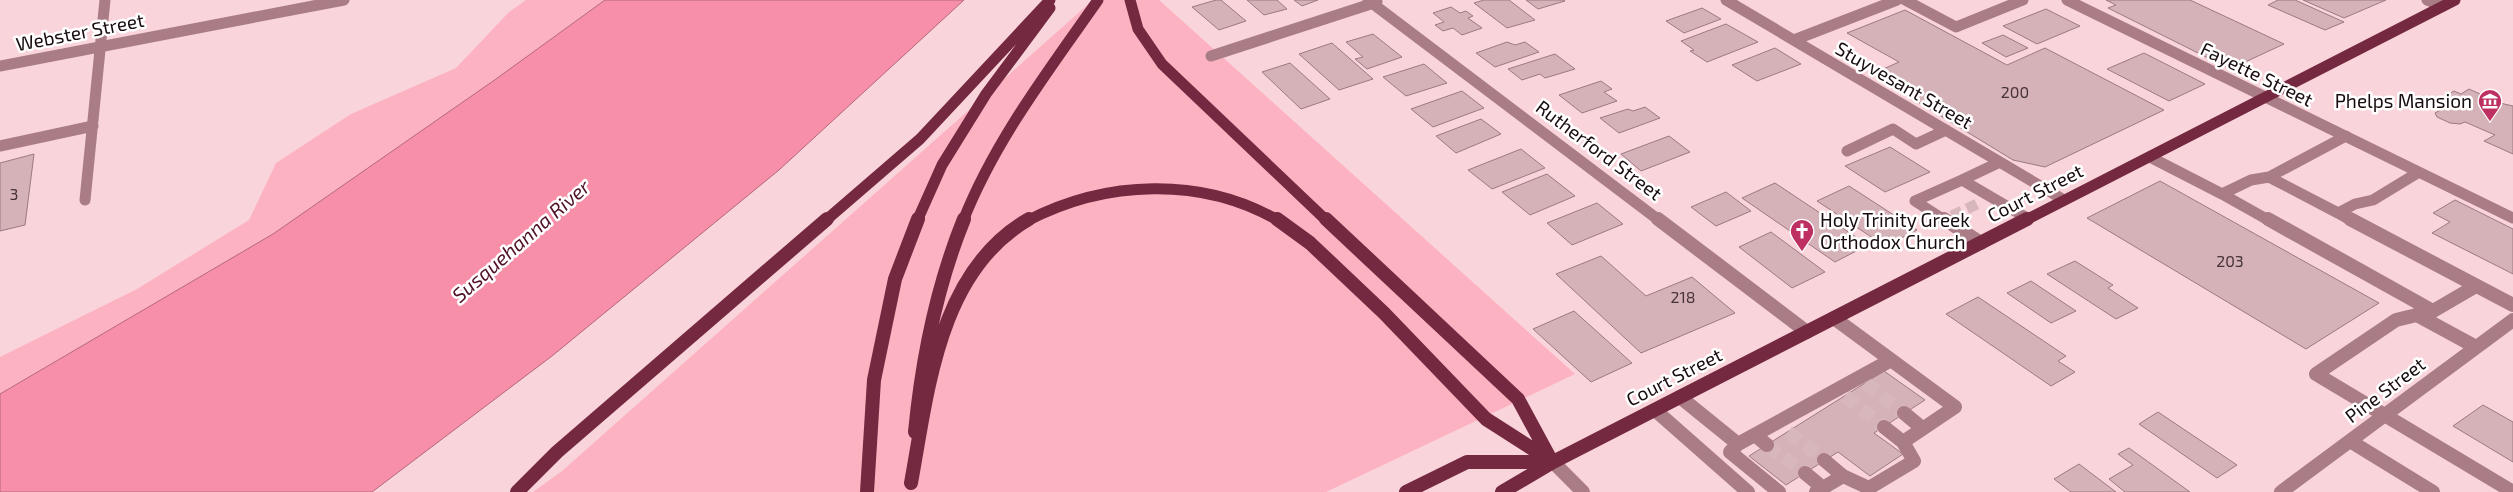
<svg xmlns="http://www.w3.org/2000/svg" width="2513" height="492" viewBox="0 0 2513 492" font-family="'Exo 2',sans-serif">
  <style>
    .green { fill: #fdb2c2 }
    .water { fill: #f78fa9; stroke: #b4677a }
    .building { fill: #d5b1b8; stroke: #9c7a81 }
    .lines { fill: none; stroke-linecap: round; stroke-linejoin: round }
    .minor-tunnel-far1 { stroke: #d7b6bc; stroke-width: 11; stroke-dasharray: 11 5.5; stroke-linecap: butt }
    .minor-tunnel { stroke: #d7b6bc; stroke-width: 14; stroke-dasharray: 14 7; stroke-linecap: butt }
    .minor-far1 { stroke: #aa7d86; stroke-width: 11 }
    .minor { stroke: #aa7d86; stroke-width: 14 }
    .major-far1 { stroke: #752940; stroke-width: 11 }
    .major { stroke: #752940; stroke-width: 14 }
    .labels { text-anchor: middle; stroke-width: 5; stroke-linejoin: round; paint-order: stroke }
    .number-label { font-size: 16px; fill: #463438 }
    .street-label { font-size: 19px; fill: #170b0e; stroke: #fff }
    .poi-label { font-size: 19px; fill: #170b0e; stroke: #fff; text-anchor: end }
    .water-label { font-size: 20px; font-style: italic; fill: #4f0f25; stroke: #fff }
  </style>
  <rect width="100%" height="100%" fill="#f9d4db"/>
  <path class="green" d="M526 0H605L496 79 273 234 0 394V357L137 289 249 220 276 163 351 114 456 68 509 12Z
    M1093 0H1159L1575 374 1326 492H533L562 471Z"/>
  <path class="water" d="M605 0H964L779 170 552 356 372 492H0V394L273 234 496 79Z"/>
  <path class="building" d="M1216 0H1221L1246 21 1219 30 1192 7Z
    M1247 0H1277L1287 9 1264 15Z
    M1294 0H1318L1302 6Z
    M1484 0H1509L1535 20 1507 28 1474 3Z
    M1526 0H1564L1565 1 1538 9Z
    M2106 0H2190L2284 44 2230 69 2108 8 2116 5Z
    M2278 0H2295L2344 22 2325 30 2268 5Z
    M2303 0H2386L2344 18Z
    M1451 7 1460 13 1466 11 1473 16 1468 18 1482 28 1462 35 1453 28 1443 31 1435 25 1444 22 1433 13Z
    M1702 8 1721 19 1684 33 1666 21Z
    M2046 9 2080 26 2037 44 2003 26Z
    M1905 10 2007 65 2045 48 2164 110 2045 167 2013 160 1872 74 1899 62 1847 33Z
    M1726 24 1758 42 1707 62 1690 51 1694 50 1681 41Z
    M1373 34 1402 57 1367 69 1355 59 1363 57 1346 42Z
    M2003 35 2028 48 2006 57 1982 43Z
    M1507 42 1515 45 1525 42 1539 52 1495 67 1476 53Z
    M1332 43 1373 79 1339 90 1299 54Z
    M1775 48 1801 64 1757 81 1732 65Z
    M2144 53 2205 84 2169 101 2107 69Z
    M1555 54 1575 69 1545 78 1540 74 1522 80 1508 69Z
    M1290 63 1330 99 1301 109 1262 72Z
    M1424 64 1447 83 1406 96 1383 77Z
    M1601 81 1612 89 1604 92 1617 101 1582 113 1559 95Z
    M2469 89 2500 103 2513 106V154L2484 141 2495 135 2465 122 2460 124 2450 123 2437 117 2435 113 2446 107 2436 102 2454 91 2461 94Z
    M1462 91 1484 108 1433 127 1411 109Z
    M1645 107 1660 118 1619 133 1600 118 1628 109 1633 111Z
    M1481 119 1501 134 1456 153 1436 136Z
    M1669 136 1690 152 1641 171 1621 154Z
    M1890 147 1930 172 1885 192 1845 166Z
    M1521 149 1545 168 1492 189 1468 170Z
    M34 154 25 225 0 231V163Z
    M1547 174 1575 196 1530 215 1502 192Z
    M2160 181 2379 303 2306 349 2087 218Z
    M1775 183 1868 245 1835 262 1742 198Z
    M1849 186 1917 230 1885 246 1817 201Z
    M1726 192 1751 211 1716 226 1691 207Z
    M2455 200 2513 229V274L2432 233 2450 222 2433 213Z
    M1597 203 1623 224 1572 245 1547 223Z
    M1771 232 1825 272 1792 288 1739 247Z
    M1601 256 1646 296 1692 277 1735 313 1641 353 1556 274Z
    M2075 261 2113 285 2108 288 2138 308 2116 319 2047 274Z
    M2031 281 2076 311 2051 323 2007 293Z
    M1978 297 2066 356 2058 361 2075 372 2051 386 1946 314Z
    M1574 311 1632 363 1591 382 1533 329Z
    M1884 371 1925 400 1874 433 1903 454 1870 476 1838 452 1786 485 1749 456Z
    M2483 405 2513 422V462L2453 426Z
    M2158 412 2237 465 2217 478 2139 424Z
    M2129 448 2190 492H2125L2109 479 2133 465 2118 454Z
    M2079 464 2116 492H2071L2054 479Z"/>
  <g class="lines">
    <path class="minor-tunnel-far1" d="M1952 216 1977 204"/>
    <path class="minor-tunnel" d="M1865 383 1904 413
      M1845 396 1884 427
      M1788 432 1824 460
      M1767 445 1805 473"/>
    <path class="minor-far1" d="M1368 0 1660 221
      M1726 0 2064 200
      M1905 0 1956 27 2023 0
      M2067 0 2513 218
      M2427 0 2443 6
      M1794 40 1897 0
      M1211 56 1377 2
      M0 66 344 0
      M2346 136 2269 177 2338 213 2355 204 2373 200 2419 172
      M0 146 93 126
      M1847 151 1893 129 1916 144 1946 130
      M2150 157 2222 194 2251 180 2269 177
      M2000 162 1962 180 2027 218
      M2222 194 2270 221
      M85 200 105 0
      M2338 213 2352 221
      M1946 221 1915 201 1962 180"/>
    <path class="minor" d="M1658 219 1807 332
      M1944 219 1981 243
      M2268 219 2433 311 2476 286
      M2350 219 2513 305
      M2433 311 2396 320 2316 374 2513 492
      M2417 315 2476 347
      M1680 397 1738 444 1730 452 1779 492
      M1655 410 1748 492
      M1904 413 1922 428
      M1884 427 1903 442
      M1755 435 1767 445
      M2350 441 2433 492
      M1738 444 1891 360
      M1824 460 1843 476
      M1553 462 1583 492
      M1805 473 1823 488
      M1816 492 1843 476 1869 488 1914 461 1903 442 1955 407 1834 318
      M2281 492 2513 320"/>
    <path class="major-far1" d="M1130 0 1138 29 1162 64 1327 221
      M825 221 920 139 1050 0
      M917 221 942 165 986 94 1050 8
      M963 221C995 140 1049 70 1098 0
      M1027 221C1105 180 1202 176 1279 221
      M2024 221 2455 0"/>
    <path class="major" d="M1277 219 1310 243 1384 313 1486 419 1553 462
      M1326 219 1518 399 1551 460
      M915 432C922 359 936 288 964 219
      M911 483C928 391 938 271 1029 219
      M517 492 557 452 827 219
      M867 492 874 380 895 279 918 219
      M1406 492 1467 462H1553
      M1502 492 1553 462 2027 219"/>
  </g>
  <defs>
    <g id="museum-pin" transform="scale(1.25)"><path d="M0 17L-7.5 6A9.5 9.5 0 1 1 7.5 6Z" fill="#be3061" stroke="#fff"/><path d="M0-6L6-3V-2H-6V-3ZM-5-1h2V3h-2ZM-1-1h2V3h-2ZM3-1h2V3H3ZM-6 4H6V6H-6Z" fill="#fff"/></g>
    <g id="church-pin" transform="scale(1.25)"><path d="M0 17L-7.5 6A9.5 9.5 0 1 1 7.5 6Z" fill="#be3061" stroke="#fff"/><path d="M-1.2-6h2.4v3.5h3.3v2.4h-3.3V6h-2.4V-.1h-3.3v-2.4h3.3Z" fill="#fff"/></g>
  </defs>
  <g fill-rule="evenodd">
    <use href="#museum-pin" x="2490" y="101"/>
    <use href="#church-pin" x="1802" y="231"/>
  </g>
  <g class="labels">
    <g class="number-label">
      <text x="2015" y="98">200</text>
      <text x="14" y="200">3</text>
      <text x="2230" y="267">203</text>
      <text x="1683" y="303">218</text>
    </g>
    <g class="street-label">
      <text transform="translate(80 32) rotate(-11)" y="7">Webster Street</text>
      <text transform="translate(2257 74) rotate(26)" y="7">Fayette Street</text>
      <text transform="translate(1904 85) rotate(30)" y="7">Stuyvesant Street</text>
      <text transform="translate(1599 150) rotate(37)" y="7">Rutherford Street</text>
      <text transform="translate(2035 193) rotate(-27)" y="7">Court Street</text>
      <text transform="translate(1674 377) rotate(-27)" y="7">Court Street</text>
      <text transform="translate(2385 390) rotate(-37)" y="7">Pine Street</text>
    </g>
    <g class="poi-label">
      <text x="2472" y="108">Phelps Mansion</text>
      <text x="1820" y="227" text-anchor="start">Holy Trinity Greek<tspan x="1820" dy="22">Orthodox Church</tspan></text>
    </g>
    <g class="water-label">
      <text transform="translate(521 241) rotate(-41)" y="7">Susquehanna River</text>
    </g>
  </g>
</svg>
